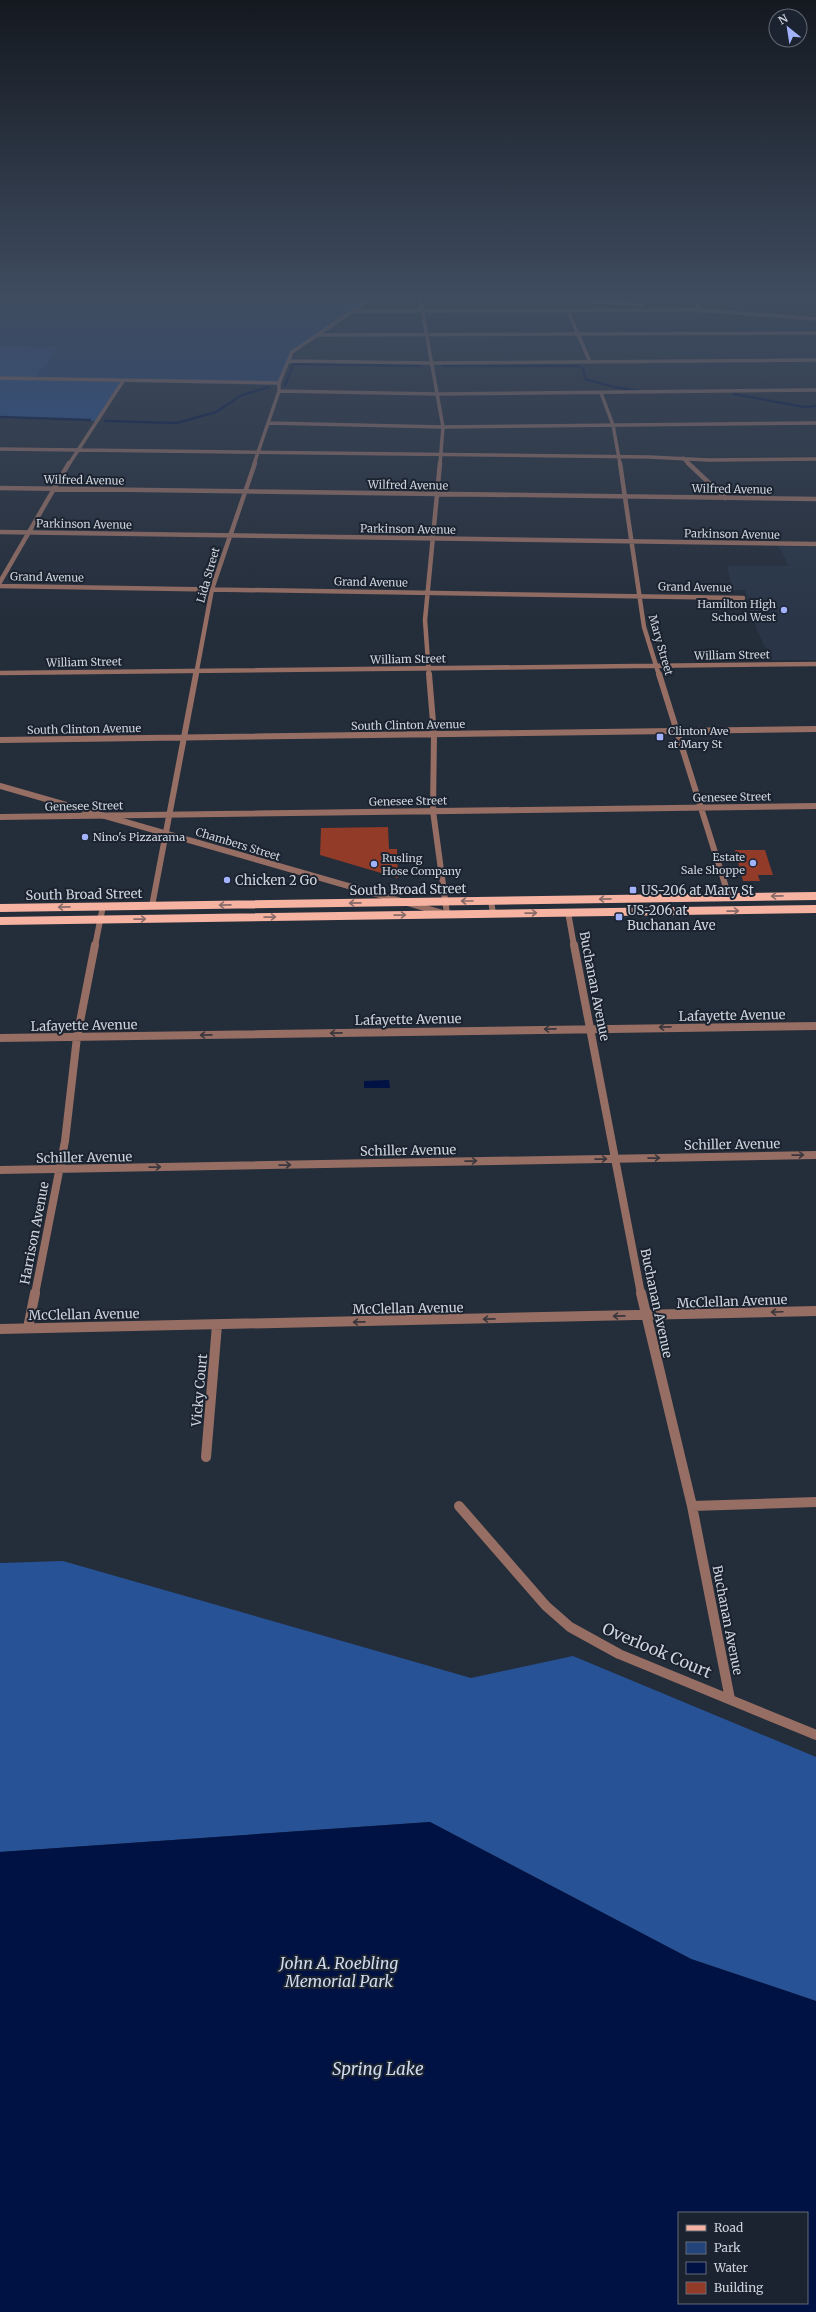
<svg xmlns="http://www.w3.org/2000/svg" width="816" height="2312" viewBox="0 0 816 2312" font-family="Merriweather,serif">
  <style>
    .built { fill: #2a3648 }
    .green { fill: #22447a }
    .forest { fill: #275296 }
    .water { fill: #001243; fill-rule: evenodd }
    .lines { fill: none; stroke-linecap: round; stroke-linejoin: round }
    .stream { stroke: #001243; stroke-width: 2.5 }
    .building { fill: #923b28 }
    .minor-far4 { stroke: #966e63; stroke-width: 3.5 }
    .minor-far3 { stroke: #966e63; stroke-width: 4.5 }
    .minor-far2 { stroke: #966e63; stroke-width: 6 }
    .minor-far1 { stroke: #966e63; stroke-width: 8 }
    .minor { stroke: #966e63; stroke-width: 10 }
    .tertiary { stroke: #966e63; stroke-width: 6 }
    .primary { stroke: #f6b3a1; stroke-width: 8 }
    .oneway { stroke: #886b68 }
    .oneway2 { stroke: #3a363d }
    .poi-dot { fill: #a3b2fd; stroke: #1b2330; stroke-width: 1.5 }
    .labels { text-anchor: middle; stroke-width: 4; stroke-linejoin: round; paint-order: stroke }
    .far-street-label { font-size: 11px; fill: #ced4dc; stroke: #1b2330 }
    .far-poi-label { font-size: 11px; fill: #ced4dc; stroke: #1b2330; text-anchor: start }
    .poi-label { font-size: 13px; fill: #ced4dc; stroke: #1b2330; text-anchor: start }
    .street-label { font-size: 13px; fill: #ced4dc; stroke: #1b2330 }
    .near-street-label { font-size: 16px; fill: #ced4dc; stroke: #1b2330 }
    .near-park-label { font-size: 16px; font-style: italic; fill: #cfdbef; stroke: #1b2330 }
    .near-water-label { font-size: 17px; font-style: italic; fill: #cedbef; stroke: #1b2330 }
  </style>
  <rect width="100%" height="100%" fill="#242d3a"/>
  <path class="built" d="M778 546 816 547V660H771L757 630 745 590H733L727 566H789Z"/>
  <path class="green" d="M0 298H372L293 350 280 385 33 380 57 347 0 346Z"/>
  <path class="forest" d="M0 346 58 347 34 380 122 382 97 421 0 418Z
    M63 1561 471 1678 573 1656 816 1757V2001L691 1959 430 1822 0 1852V1563Z"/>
  <path class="water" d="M389 1080 390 1088H364V1081Z
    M430 1822 691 1959 816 2001V2312H0V1852ZM679 2213H807V2303H679Z"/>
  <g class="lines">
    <path class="stream" d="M443 366H578L583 369 585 379 614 387 640 391
      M285 385 293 365 296 364 419 366
      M734 394 804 407 816 406
      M0 417 90 420
      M105 421 177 423 216 412 242 395 269 387"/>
  </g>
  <path class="building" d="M388 827 389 849H397L398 878 320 855 321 828Z
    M735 850H765L773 875H758L760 881H743Z"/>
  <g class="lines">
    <path class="minor-far4" d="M420 298 443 427 440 464
      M547 298 643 305
      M692 298 702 311
      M687 309 816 319
      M353 311 691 310
      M568 311 590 362
      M318 335 816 333
      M289 361 432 363 816 360
      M0 378 279 383
      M279 391 437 394 816 390
      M601 393 613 425 620 464
      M268 423 443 427 816 423
      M0 449 649 457 709 460 816 459
      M683 458 689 464
      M69 464 123 381
      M254 464 279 391V383L292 352 372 298"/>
    <path class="minor-far3" d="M620 463 644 627 659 675
      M688 463 725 498
      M0 488 816 499
      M0 532 816 544
      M0 582 69 463
      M0 586 743 598
      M0 673 816 664
      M196 675 212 589 255 463
      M429 675 425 620 440 463"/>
    <path class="minor-far2" d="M429 674 434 734 433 811 447 914
      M659 674 729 897
      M0 740 816 729
      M0 817 816 806
      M491 901 493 913
      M152 906 196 674
      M568 912 574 946
      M95 946 103 906"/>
    <path class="minor-far1" d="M574 945 641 1294
      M0 1038 816 1026
      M0 1170 816 1155
      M35 1294 65 1141 77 1037 95 945"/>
    <path class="minor" d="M641 1293 692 1506 730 1699
      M28 1328 35 1293
      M0 1329 816 1311
      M206 1457 217 1325
      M459 1506 546 1606 570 1627 619 1654 816 1735
      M692 1506 816 1502"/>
    <path class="tertiary" d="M0 786 446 914"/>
    <path class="primary" d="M0 908 816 896
      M0 921 816 909"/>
  </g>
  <defs><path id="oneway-shaft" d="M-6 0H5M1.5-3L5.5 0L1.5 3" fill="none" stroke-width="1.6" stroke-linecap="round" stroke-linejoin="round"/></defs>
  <g class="oneway">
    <use href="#oneway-shaft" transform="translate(777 896) rotate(179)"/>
    <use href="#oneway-shaft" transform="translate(605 899) rotate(179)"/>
    <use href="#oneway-shaft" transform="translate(467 901) rotate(180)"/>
    <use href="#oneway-shaft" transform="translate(355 903) rotate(179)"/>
    <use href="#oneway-shaft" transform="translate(225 905) rotate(179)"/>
    <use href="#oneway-shaft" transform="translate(64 907) rotate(179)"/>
    <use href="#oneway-shaft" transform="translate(733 911) rotate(-1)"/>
    <use href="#oneway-shaft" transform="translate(531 913) rotate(-1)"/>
    <use href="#oneway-shaft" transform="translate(400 915) rotate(-1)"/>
    <use href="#oneway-shaft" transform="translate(270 917) rotate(-1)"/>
    <use href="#oneway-shaft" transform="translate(140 919) rotate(-1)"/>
  </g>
  <g class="oneway2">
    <use href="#oneway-shaft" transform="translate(665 1027) rotate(179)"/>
    <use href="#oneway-shaft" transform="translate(550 1029) rotate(179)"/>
    <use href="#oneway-shaft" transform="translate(336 1033) rotate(179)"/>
    <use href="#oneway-shaft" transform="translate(206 1035) rotate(179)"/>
    <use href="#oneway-shaft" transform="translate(798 1155) rotate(-1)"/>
    <use href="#oneway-shaft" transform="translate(654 1158) rotate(-1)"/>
    <use href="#oneway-shaft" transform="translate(601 1159) rotate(-1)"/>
    <use href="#oneway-shaft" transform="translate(471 1161) rotate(-1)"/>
    <use href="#oneway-shaft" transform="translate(285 1165) rotate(-1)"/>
    <use href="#oneway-shaft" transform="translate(155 1167) rotate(-1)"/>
    <use href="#oneway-shaft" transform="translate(777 1312) rotate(178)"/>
    <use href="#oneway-shaft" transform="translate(619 1316) rotate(179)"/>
    <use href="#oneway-shaft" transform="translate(489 1319) rotate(179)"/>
    <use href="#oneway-shaft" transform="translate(359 1322) rotate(179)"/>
  </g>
  <linearGradient id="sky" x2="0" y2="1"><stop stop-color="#141920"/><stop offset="0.48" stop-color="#3f4c60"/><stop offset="1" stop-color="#3f4c60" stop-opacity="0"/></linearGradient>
  <rect width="816" height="622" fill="url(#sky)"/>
  <g class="poi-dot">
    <circle cx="784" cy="610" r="4"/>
    <rect x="656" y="733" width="8" height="8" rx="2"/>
    <circle cx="85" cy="837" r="4"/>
    <circle cx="753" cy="863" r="4"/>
    <circle cx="374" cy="864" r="4"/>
    <circle cx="227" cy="880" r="4"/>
    <rect x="629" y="886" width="8" height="8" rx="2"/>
    <rect x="615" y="913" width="8" height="8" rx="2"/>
  </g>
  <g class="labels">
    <g class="far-street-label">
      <text transform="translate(84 480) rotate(1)" y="4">Wilfred Avenue</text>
      <text transform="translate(408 485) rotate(1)" y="4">Wilfred Avenue</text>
      <text transform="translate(732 489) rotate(1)" y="4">Wilfred Avenue</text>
      <text transform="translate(84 524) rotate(1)" y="4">Parkinson Avenue</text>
      <text transform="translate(408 529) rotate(1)" y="4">Parkinson Avenue</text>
      <text transform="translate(732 534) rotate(1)" y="4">Parkinson Avenue</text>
      <text transform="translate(208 575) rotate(-74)" y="4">Lida Street</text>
      <text transform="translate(47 577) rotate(1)" y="4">Grand Avenue</text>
      <text transform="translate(371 582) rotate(1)" y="4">Grand Avenue</text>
      <text transform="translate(695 587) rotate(1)" y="4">Grand Avenue</text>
      <text transform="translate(661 645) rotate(74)" y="4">Mary Street</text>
      <text transform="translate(732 655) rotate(-1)" y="4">William Street</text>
      <text transform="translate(408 659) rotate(-1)" y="4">William Street</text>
      <text transform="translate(84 662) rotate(-1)" y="4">William Street</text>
      <text transform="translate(408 725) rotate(-1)" y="4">South Clinton Avenue</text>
      <text transform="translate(84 729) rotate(-1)" y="4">South Clinton Avenue</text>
      <text transform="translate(732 797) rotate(-1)" y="4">Genesee Street</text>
      <text transform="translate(408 801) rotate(-1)" y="4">Genesee Street</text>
      <text transform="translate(84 806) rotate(-1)" y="4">Genesee Street</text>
      <text transform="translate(238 844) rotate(17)" y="4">Chambers Street</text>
    </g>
    <g class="far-poi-label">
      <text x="776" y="608" text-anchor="end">Hamilton High<tspan x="776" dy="13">School West</tspan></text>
      <text x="668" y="735">Clinton Ave<tspan x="668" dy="13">at Mary St</tspan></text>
      <text x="93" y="841">Nino's Pizzarama</text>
      <text x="745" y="861" text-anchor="end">Estate<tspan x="745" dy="13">Sale Shoppe</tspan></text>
      <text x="382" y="862">Rusling<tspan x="382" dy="13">Hose Company</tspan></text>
    </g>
    <g class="poi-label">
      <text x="235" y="885">Chicken 2 Go</text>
      <text x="641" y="895">US-206 at Mary St</text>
      <text x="627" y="915">US-206 at<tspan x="627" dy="15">Buchanan Ave</tspan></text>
    </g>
    <g class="street-label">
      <text transform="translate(408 889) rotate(-1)" y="5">South Broad Street</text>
      <text transform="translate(84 894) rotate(-1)" y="5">South Broad Street</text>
      <text transform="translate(595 986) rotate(79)" y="5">Buchanan Avenue</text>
      <text transform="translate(732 1015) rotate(-1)" y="5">Lafayette Avenue</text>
      <text transform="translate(408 1019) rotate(-1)" y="5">Lafayette Avenue</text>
      <text transform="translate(84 1025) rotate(-1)" y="5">Lafayette Avenue</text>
      <text transform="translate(732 1144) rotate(-1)" y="5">Schiller Avenue</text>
      <text transform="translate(408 1150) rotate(-1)" y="5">Schiller Avenue</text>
      <text transform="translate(84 1157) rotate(-1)" y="5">Schiller Avenue</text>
      <text transform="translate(34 1233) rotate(-79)" y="5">Harrison Avenue</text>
      <text transform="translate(732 1301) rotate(-2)" y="5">McClellan Avenue</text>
      <text transform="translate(657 1303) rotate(78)" y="5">Buchanan Avenue</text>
      <text transform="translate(408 1308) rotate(-1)" y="5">McClellan Avenue</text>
      <text transform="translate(84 1314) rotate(-1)" y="5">McClellan Avenue</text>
      <text transform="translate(199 1390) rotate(-85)" y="5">Vicky Court</text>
      <text transform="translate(728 1620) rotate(79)" y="5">Buchanan Avenue</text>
    </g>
    <g class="near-street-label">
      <text transform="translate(657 1650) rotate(23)" y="6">Overlook Court</text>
    </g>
    <g class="near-park-label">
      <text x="339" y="1969">John A. Roebling<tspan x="339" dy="18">Memorial Park</tspan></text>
    </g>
    <g class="near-water-label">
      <text x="378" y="2075">Spring Lake</text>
    </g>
  </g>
  <rect x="678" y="2212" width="130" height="92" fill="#1b2330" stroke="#636a75"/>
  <rect x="686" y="2225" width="20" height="6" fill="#f6b3a1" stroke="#636a75"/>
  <text x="714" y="2232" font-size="12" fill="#ced4dc">Road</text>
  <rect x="686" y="2242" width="20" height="12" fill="#22447a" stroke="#636a75"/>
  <text x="714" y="2252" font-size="12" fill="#ced4dc">Park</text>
  <rect x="686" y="2262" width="20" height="12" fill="#001243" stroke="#636a75"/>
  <text x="714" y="2272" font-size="12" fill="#ced4dc">Water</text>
  <rect x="686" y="2282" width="20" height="12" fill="#923b28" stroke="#636a75"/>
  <text x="714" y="2292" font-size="12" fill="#ced4dc">Building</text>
  <g transform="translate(788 28) rotate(330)"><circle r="19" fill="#1b2330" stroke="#636a75"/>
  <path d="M0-3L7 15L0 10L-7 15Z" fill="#a3b2fd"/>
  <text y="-6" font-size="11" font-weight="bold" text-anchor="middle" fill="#ced4dc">N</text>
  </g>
</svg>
